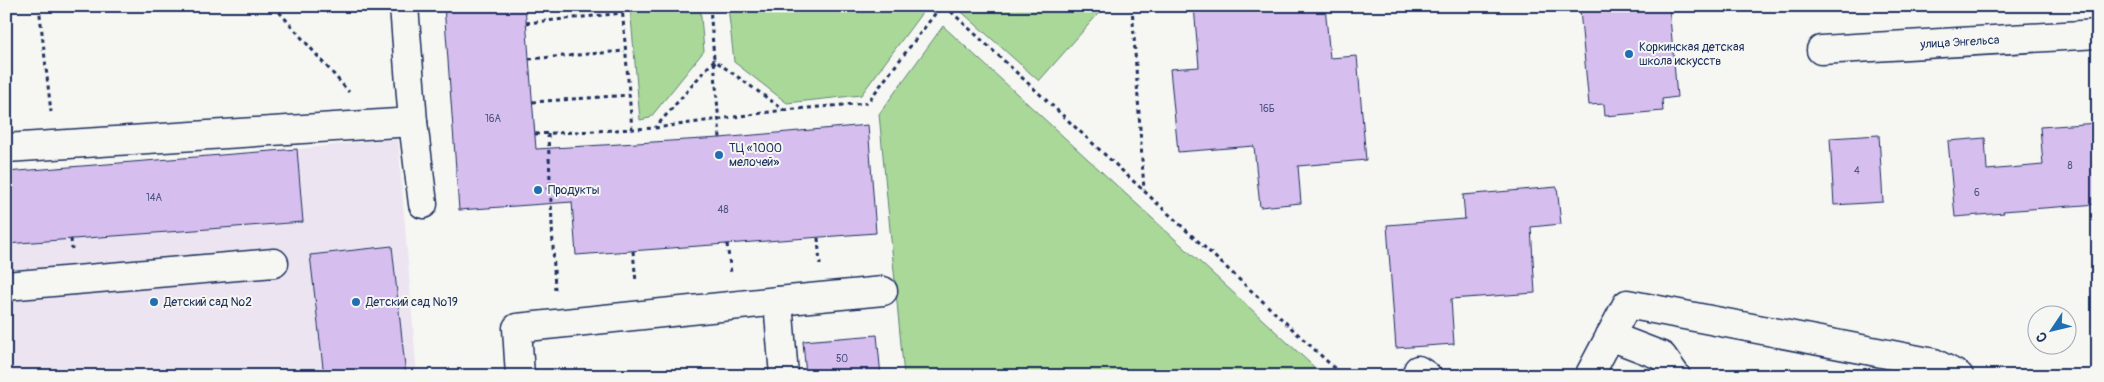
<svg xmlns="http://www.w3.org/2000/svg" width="2104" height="382" viewBox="0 0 2104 382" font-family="Pangolin,sans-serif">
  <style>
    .built { fill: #ece5f1 }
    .green { fill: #a9d898; stroke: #62847b }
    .building { fill: #d6beee; stroke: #1b2f5e }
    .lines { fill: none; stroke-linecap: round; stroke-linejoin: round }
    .minor-casing { stroke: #1b2f5e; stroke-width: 31 }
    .path { stroke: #1b2f5e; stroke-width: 3; stroke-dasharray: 4 4; stroke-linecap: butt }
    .minor { stroke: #f6f6f2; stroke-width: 28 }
    .poi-dot { fill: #1f6fb2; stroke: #f6f6f2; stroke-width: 2 }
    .labels { text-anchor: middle; stroke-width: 4; stroke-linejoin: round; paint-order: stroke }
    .number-label { font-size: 10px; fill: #4a5382 }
    .street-label { font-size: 12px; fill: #1b2f5e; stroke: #f6f6f2 }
    .poi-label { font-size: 12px; fill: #1b2f5e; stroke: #f6f6f2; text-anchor: start }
  </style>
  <rect width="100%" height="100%" fill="#f6f6f2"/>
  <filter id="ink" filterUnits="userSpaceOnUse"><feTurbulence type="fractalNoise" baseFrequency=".02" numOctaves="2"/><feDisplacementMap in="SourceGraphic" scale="10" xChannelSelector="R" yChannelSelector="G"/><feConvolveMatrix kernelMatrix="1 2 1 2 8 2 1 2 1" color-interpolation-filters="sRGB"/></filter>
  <g filter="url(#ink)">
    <path class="built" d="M398 138 417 376H6V244L303 222 297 149Z"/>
    <path class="green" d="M630 6H700L704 51 650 118 640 120Z
      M728 6H927L861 95 787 103 734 62Z
      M955 6H1105L1039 81Z
      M943 26 1324 376H904L879 114Z"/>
    <path class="building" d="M444 6H525L536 149 720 138 868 125 876 233 576 255 572 202 459 210Z
      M1194 6H1325L1330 58 1357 56 1366 160 1298 166 1301 203 1260 207 1254 146 1178 152 1170 69 1199 67Z
      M1594 6H1669L1677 97 1662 99 1663 111 1605 116 1604 104 1589 105 1580 10 1594 8Z
      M2098 123V204L2003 211 2004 213 1955 217 1948 141 1985 138 1987 170 2043 165 2040 127Z
      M1879 135 1883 202 1834 205 1830 138Z
      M297 149 303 222 6 244V172Z
      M1557 187 1561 224 1531 227 1535 293 1451 299 1454 344 1396 348 1387 225 1465 219 1463 195Z
      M392 246 406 376H324L310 255Z
      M877 335 881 376H806L803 341Z"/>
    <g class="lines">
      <g class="minor-casing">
        <g id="minor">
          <path id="s1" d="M1821 50 2098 34"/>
          <path d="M413 122 423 204"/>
          <path d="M6 148 413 122 404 6"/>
          <path d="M6 286 274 263"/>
          <path d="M778 301 883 291"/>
          <path d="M1610 336 1662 356 1676 376"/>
          <path d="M1418 370 1427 376"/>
          <path d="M520 376 517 328 778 301 784 376"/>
          <path d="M1589 376 1627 304 1934 363 1959 376"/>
        </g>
      </g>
      <path class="path" d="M39 6 51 112
        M274 6 349 92
        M622 6 632 129
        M710 6 720 138
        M945 6 1343 376
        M1132 6 1144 190
        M526 23 623 13
        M529 59 625 51
        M532 102 629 95
        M784 110 867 103 941 6
        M535 134 655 128 784 110 714 60 655 128
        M548 134 555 291
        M538 190 550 188
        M818 238 820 265
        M71 239 72 249
        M727 244 731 273
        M633 251 636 282"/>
      <use href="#minor" class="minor"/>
    </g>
  </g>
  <g class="poi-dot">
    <circle cx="1629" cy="54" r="5"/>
    <circle cx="719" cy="155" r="5"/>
    <circle cx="538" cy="190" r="5"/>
    <circle cx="154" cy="302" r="5"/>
    <circle cx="356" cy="302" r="5"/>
  </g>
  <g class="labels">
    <g class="number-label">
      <text x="1267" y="112">16Б</text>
      <text x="493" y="122">16А</text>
      <text x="2070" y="169">8</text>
      <text x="1857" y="174">4</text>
      <text x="1977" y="196">6</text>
      <text x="154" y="201">14А</text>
      <text x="723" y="213">48</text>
      <text x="842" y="362">50</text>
    </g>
    <g class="street-label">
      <text dy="4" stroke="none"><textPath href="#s1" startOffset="139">улица Энгельса</textPath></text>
    </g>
    <g class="poi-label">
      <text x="1639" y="51">Коркинская детская<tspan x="1639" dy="14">школа искусств</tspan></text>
      <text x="729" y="152">ТЦ «1000<tspan x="729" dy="14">мелочей»</tspan></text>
      <text x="548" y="194">Продукты</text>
      <text x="164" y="306">Детский сад №2</text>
      <text x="366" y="306">Детский сад №19</text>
    </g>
  </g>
  <rect width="2104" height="382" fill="none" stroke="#f6f6f2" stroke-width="25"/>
  <rect x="12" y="12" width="2079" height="357" fill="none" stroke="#1b2f5e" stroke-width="2" filter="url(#ink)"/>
  <g transform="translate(2052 330) rotate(235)"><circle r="24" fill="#f6f6f2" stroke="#9ea6b7"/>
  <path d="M0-4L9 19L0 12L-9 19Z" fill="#1f6fb2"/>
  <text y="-8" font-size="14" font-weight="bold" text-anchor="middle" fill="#1b2f5e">С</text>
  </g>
</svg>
